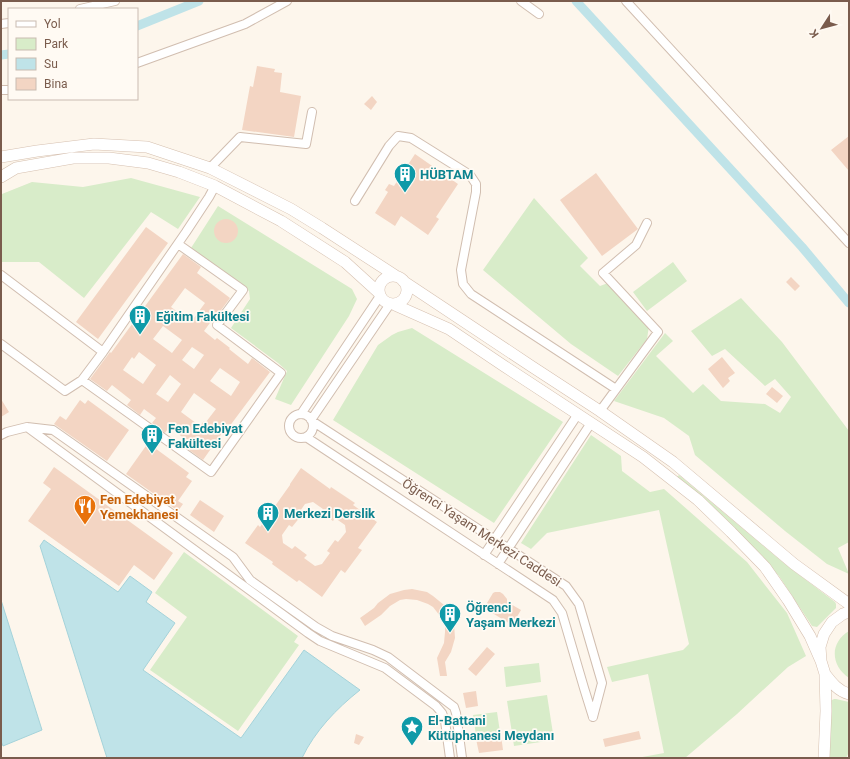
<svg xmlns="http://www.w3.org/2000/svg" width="850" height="759" viewBox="0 0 850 759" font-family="Roboto,sans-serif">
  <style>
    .green { fill: #d8ecc9 }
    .water { fill: #bfe3e8; stroke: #a5d3da }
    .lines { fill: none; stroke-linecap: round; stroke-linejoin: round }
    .canal { stroke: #bfe3e8; stroke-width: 9 }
    .building { fill: #f3d5c3; fill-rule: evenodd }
    .street-casing { stroke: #d1beb0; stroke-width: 10 }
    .secondary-casing { stroke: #d6c0b0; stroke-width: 12 }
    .street { stroke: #fff; stroke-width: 8 }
    .secondary { stroke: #fff; stroke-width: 11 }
    .labels { text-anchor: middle; stroke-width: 3.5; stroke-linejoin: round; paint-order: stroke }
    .culture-label { font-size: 13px; font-weight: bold; fill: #0d838f; stroke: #fffaf3; text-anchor: start }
    .food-label { font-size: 13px; font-weight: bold; fill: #c56008; stroke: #fffaf3; text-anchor: start }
    .street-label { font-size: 13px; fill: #7a5c4d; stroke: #fffaf3 }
  </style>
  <rect width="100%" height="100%" fill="#fdf6ec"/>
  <path class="green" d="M131 178 200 197 178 229 151 212 84 298 39 262H1L2 194 32 182 83 187Z
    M534 198 588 258 580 266 600 286 608 283 649 326 647 339 618 376 571 344 483 270Z
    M218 206 352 289 357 299 349 316 291 405 275 399 287 371 278 363 231 328 250 299 249 291 191 248Z
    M673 262 687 281 647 311 633 292Z
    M741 298 782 342 849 431V542L838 548 849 574 827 564 785 531 695 455 689 436 664 418 614 401 665 333 673 341 656 356 693 393 703 384 721 401 765 404 780 413 791 397 775 379 765 386 725 349 712 356 691 331Z
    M412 328 563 422 494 523 333 420 378 345 392 335 398 332Z
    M591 435 621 456 622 471 650 492 664 489 747 562 787 613 806 656 788 667 737 714 685 758H637L664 753 648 674 612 682 607 667 683 650 689 644 659 510 547 533 531 549 521 543Z
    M679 475 785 564 835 602 836 604V608L817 627 812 626 779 576 748 542 677 477Z
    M184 552 298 636 294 642 299 645 238 731 150 670 187 617 155 593Z
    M849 631V678C831 666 829 643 849 631Z
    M539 663 541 682 506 687 504 667Z
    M547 695 554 740 514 746 507 701Z
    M834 699H836L849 702V752L846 758H828L830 701Z
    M497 712 500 732 476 735 473 715Z"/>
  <path class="water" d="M44 540 118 592 130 576 152 592 146 602 175 623 143 670 241 738 304 650 360 690C336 709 315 731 302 758H107L40 546Z
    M1 600 42 730 3 746 1 741Z"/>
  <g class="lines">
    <path class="canal" d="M576 1 802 247 849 303
      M137 26 199 1
      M1 55 9 54"/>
  </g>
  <path class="building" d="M257 66 275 69 274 72 282 73 280 92 301 96 294 137 242 130 250 86 253 87Z
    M372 96 377 102 371 110 364 104Z
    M849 136V171L831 150Z
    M415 154 458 184 436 217 439 219 428 235 401 216 395 226 375 213 388 192 385 190 389 184 394 186Z
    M596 173 638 229 602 256 560 200Z
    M214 231a12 12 0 1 1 24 0a12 12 0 1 1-24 0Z
    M146 227 168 243 98 339 76 322Z
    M183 254 201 267 197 273 230 298 219 313 218 312 204 331 215 340 217 338 230 348 229 349 248 364 252 358 270 372 229 427 227 426 203 460 185 447 189 442 169 427 165 433 152 423 156 418 144 409 140 415 127 405 131 400 112 385 107 391 90 379 110 352 111 353ZM185 288 205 303 191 322 171 307ZM163 326 182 340 172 353 153 339ZM192 347 204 355 194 369 182 360ZM139 352 156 365 143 384 123 370 132 357 134 359ZM220 368 240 382 231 396 210 381ZM170 375 181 384 168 402 156 394ZM194 393 216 409 206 422 204 421 200 426 181 412Z
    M791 277 800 286 795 291 786 282Z
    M722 357 735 373 728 378 730 381 723 388 708 369Z
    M772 387 783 396 777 403 766 394Z
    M1 399 9 412 1 417Z
    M80 400 85 404 88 400 129 430 107 461 54 424 60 416 66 420Z
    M148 443 189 473 186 477 192 481 178 501 183 504 178 511 126 474Z
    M54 467 173 553 154 580 134 565 119 586 28 521 51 489 43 483Z
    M301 468 330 489 331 487 355 503 353 505 377 522 358 548 362 550 345 573 341 570 322 597 299 580 297 582 272 564 273 562 245 543 258 525 260 527 290 485V484ZM313 502 323 509 321 512 333 521 335 518 345 525 346 532 338 542 335 540 327 551 330 553 322 564 315 566 304 558 307 555 295 546 292 549 283 543 282 535 289 525 292 527 301 516 298 514 305 504Z
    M200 500 224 516 214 532 190 515Z
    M412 589 427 592 433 596 444 605 452 617 454 624 455 638 451 652 445 662 447 676H440L437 658 444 643 445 632V626L440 616 433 607 428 604 417 600 406 599 400 600 390 606 381 615 365 626 360 618 374 608 378 603 390 594 404 590Z
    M495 592H500L503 594 507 599V602L521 610 512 625 484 608 493 593Z
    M487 647 495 654 476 676 468 669Z
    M476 691 478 706 466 708 463 693Z
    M639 731 641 739 605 747 603 739Z
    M356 734 364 737 359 745 354 743Z
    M501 735 503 750 479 753 476 739Z"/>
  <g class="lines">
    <g class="street-casing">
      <path id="street" d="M521 1 539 14
        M626 1 849 243
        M80 9 115 1
        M1 24 9 23
        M137 63 245 24 287 1
        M1 90H9
        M210 168 240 137 306 144 312 112
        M355 201 389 146 398 136 411 138 470 175 476 184V192L461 270 463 284 471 294 616 389
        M1 275 103 352 82 380
        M1 344 65 391 82 380 211 472 281 373 217 325 243 290 178 244
        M103 352 186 232 209 197 215 186
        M600 411 658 332 603 273 636 245 647 223
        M301 414 380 296
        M289 426a12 12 0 1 1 24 0a12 12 0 1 1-24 0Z
        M311 420 390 304
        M312 421 566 586 579 604 602 683 593 717
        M27 427 308 633 320 641 385 668 436 706 442 713 445 721 450 758
        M1 435 7 432 27 427 53 430 233 557 250 580 316 627 332 636 373 650 388 657 454 707 456 713 462 758
        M306 437 553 600 562 613 584 688 593 717
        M484 555 578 414
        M498 564 591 423"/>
    </g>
    <g class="secondary-casing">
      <path id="secondary" d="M1 157 37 151 94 144 147 147 210 168 291 209 322 228 396 276
        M1 177 16 168 73 158H109L148 163 179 172 215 186 281 221 345 262 378 292
        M379 290a14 14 0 1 1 28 0a14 14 0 1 1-28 0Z
        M403 281 531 366 600 411 673 462 794 564 849 604
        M395 305 449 329 504 366 643 457 698 500 731 532 765 567 788 600 810 636 821 661
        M825 674C832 683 838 691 849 694
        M824 758 826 711 825 674 821 661 820 647 824 634 832 622 843 614 849 612"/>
    </g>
    <use href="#street" class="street"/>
    <use href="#secondary" class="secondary"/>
  </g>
  <defs>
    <g id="building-pin" transform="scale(1.15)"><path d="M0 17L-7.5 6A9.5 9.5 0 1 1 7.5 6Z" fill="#0f9aa8" stroke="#fffaf3"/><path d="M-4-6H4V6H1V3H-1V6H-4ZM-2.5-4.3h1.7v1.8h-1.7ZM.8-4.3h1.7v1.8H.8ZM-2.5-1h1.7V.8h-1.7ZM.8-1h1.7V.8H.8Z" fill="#fff"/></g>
    <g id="restaurant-pin" transform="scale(1.15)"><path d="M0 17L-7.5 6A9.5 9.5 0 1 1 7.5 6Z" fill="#e8710a" stroke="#fffaf3"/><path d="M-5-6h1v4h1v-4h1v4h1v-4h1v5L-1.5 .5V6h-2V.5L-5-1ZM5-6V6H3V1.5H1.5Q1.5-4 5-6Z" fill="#fff"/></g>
    <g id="sight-pin" transform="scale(1.15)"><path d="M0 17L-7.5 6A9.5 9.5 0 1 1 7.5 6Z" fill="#0f9aa8" stroke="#fffaf3"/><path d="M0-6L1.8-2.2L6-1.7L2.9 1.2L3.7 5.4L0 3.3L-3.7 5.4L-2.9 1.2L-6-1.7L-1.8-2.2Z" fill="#fff"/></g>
  </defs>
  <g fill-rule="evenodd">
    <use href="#building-pin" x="405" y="174"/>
    <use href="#building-pin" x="140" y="316"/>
    <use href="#building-pin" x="152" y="435"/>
    <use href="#restaurant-pin" x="85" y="506"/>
    <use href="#building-pin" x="268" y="513"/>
    <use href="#building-pin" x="450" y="614"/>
    <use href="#sight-pin" x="412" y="727"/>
  </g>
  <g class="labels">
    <g class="culture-label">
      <text x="420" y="179">HÜBTAM</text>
      <text x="156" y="321">Eğitim Fakültesi</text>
      <text x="168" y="433">Fen Edebiyat<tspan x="168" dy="15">Fakültesi</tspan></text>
      <text x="284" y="518">Merkezi Derslik</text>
      <text x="466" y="612">Öğrenci<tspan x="466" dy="15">Yaşam Merkezi</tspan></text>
      <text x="428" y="725">El-Battani<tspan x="428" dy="15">Kütüphanesi Meydanı</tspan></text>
    </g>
    <g class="food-label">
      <text x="100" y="504">Fen Edebiyat<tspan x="100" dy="15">Yemekhanesi</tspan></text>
    </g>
    <g class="street-label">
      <text transform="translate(482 532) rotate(33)" y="5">Öğrenci Yaşam Merkezi Caddesi</text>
    </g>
  </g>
  <rect width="850" height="759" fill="none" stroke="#7a5c4d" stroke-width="4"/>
  <rect x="8" y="8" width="130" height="92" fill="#fffaf3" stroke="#cabbb1"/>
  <rect x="16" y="21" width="20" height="6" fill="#ffffff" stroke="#cabbb1"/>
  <text x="44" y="28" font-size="12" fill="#7a5c4d">Yol</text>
  <rect x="16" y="38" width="20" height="12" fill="#d8ecc9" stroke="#cabbb1"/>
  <text x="44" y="48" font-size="12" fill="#7a5c4d">Park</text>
  <rect x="16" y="58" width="20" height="12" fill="#bfe3e8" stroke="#cabbb1"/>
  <text x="44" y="68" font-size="12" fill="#7a5c4d">Su</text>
  <rect x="16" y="78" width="20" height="12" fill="#f3d5c3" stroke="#cabbb1"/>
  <text x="44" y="88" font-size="12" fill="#7a5c4d">Bina</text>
  <g transform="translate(822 28) rotate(234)" stroke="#fffaf3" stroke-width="3" paint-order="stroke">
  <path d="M0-3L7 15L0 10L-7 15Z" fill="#7a5c4d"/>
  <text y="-6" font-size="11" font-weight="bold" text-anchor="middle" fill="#7a5c4d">K</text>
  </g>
</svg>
